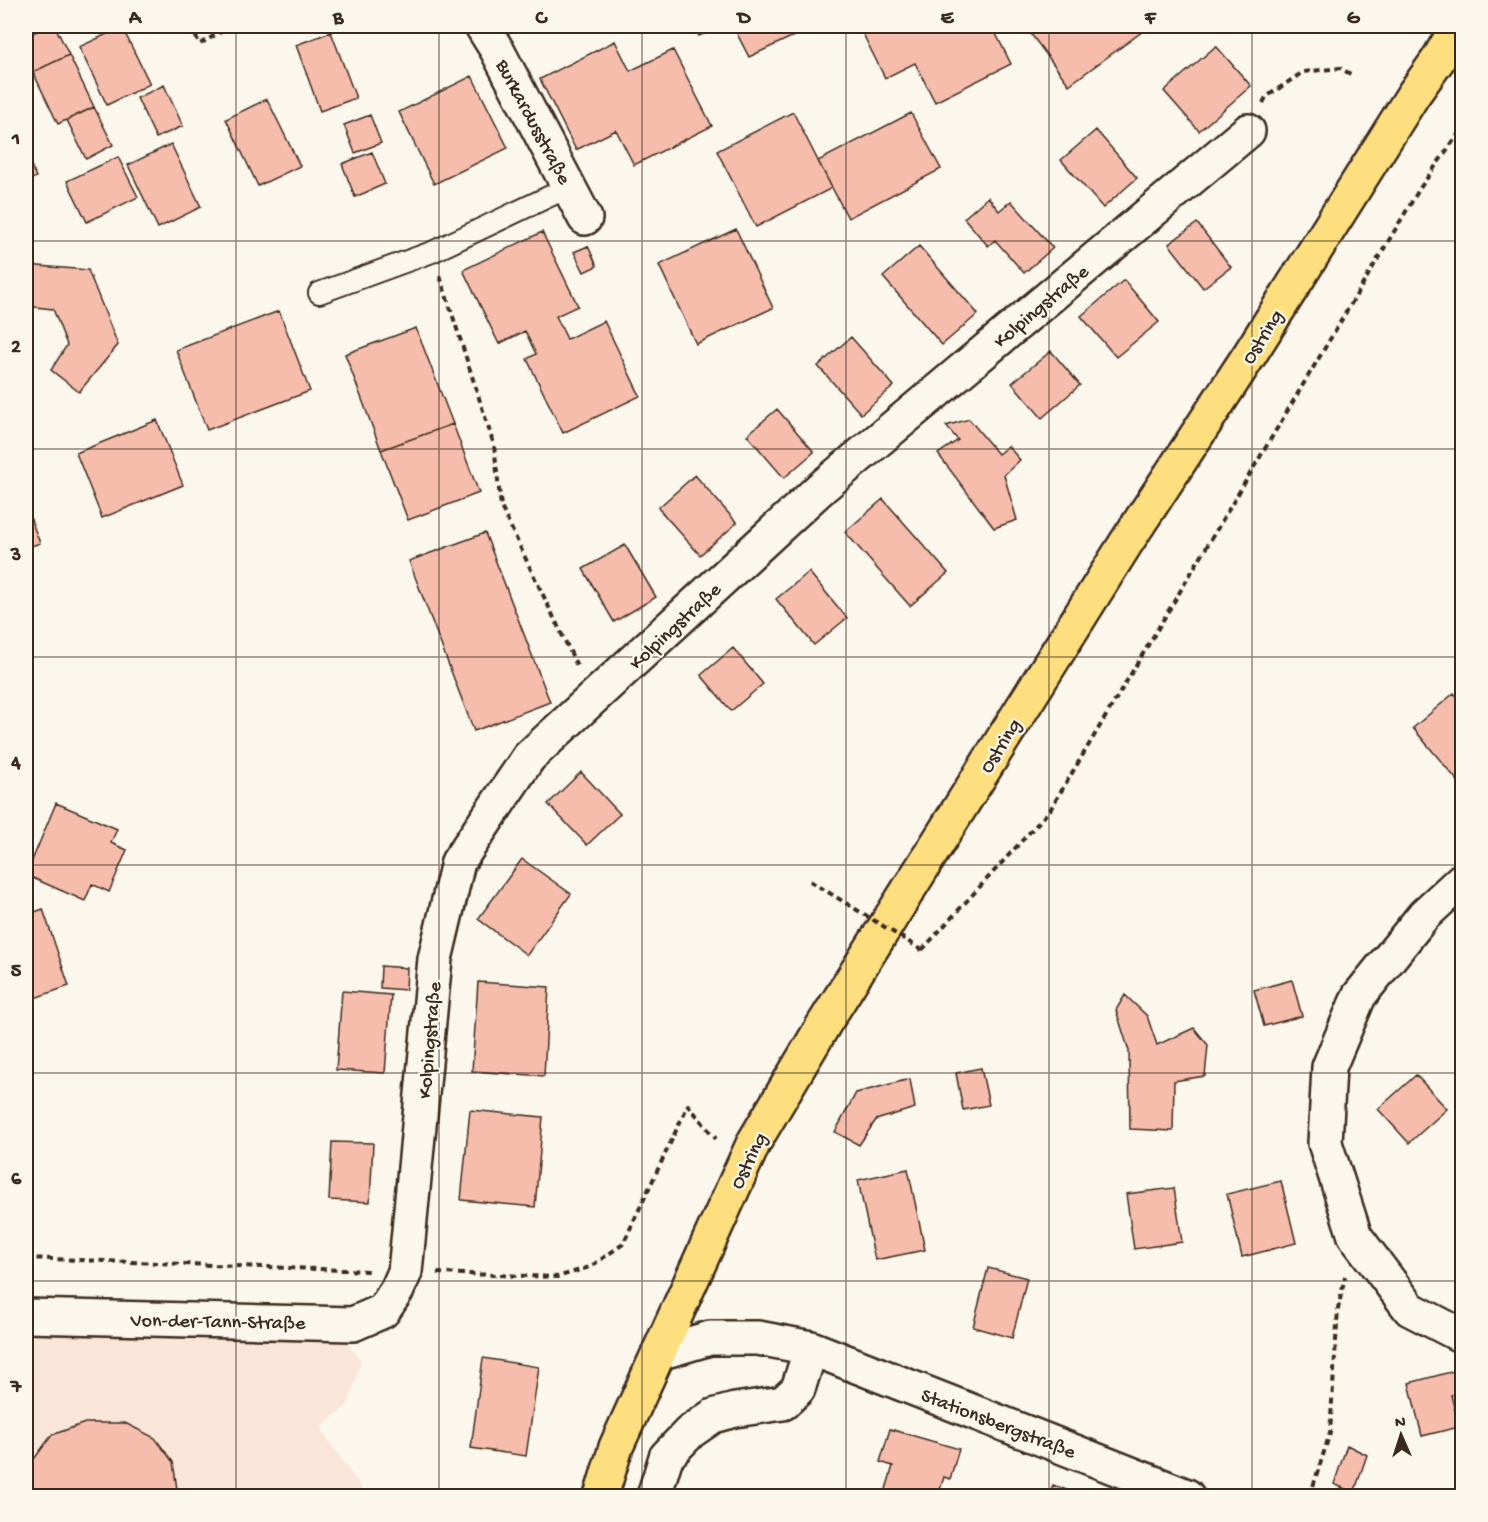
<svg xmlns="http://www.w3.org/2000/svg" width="1488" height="1522" viewBox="0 0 1488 1522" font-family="'Gochi Hand',sans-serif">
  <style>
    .built { fill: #fae6d9 }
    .building { fill: #f6bdac; stroke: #3b2a1e; stroke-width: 1.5 }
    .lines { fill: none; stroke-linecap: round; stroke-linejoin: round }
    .service-casing { stroke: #3b2a1e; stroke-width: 24 }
    .minor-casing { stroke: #3b2a1e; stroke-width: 38 }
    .primary-casing { stroke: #3b2a1e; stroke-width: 38 }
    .path { stroke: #3b2a1e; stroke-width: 4; stroke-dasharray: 6 4.5; stroke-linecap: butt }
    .service { stroke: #fbf7ec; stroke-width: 20 }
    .minor { stroke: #fbf7ec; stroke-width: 33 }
    .primary { stroke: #fedf80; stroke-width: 33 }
    .path-bridge { stroke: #3b2a1e; stroke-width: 4; stroke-dasharray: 6 4.5; stroke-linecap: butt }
    .grid { fill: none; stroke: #3b2a1e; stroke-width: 1.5; stroke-opacity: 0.55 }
    .labels { text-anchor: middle; stroke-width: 4.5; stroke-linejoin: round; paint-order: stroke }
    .street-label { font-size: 20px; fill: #3b2a1e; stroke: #fbf7ec }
    .neatline { fill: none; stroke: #3b2a1e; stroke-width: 2 }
    .grid-label { font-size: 20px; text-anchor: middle; font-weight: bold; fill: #3b2a1e }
  </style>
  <rect width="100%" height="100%" fill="#fbf7ec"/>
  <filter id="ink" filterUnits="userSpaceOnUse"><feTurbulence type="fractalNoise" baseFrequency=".0167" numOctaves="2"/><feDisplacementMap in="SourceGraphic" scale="12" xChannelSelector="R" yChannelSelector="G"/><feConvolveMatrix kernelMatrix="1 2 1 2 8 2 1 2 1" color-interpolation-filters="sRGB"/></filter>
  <g filter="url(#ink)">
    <path class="built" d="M26 1327 340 1334 361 1361 349 1404 320 1428 367 1496H26Z"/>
    <path class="building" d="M48 26H55L69 55 33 72 26 57V36Z
      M694 26H722L699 36Z
      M733 26H815L749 57Z
      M859 26H992L1011 64 935 102 915 63 885 78Z
      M1025 26H1150L1069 85Z
      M122 27 150 84 107 105 79 47Z
      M331 32 356 98 320 111 296 45Z
      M615 41 630 71 673 50 712 126 634 165 616 130 576 150 540 79Z
      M1216 46 1251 86 1199 131 1164 91Z
      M69 55 94 107 58 124 33 72Z
      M472 76 508 148 434 184 399 112Z
      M164 85 183 126 156 138 137 98Z
      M267 99 300 166 258 186 226 119Z
      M94 107 113 145 86 159 67 120Z
      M793 112 832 188 756 227 717 151Z
      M911 113 941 169 848 218 818 161Z
      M370 115 381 143 355 153 344 125Z
      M1096 130 1137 178 1103 208 1061 160Z
      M171 144 201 207 158 228 128 165Z
      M372 152 385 184 355 197 342 164Z
      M26 154 36 177 26 182Z
      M118 157 138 197 87 222 67 181Z
      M988 197 999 211 1011 201 1053 248 1024 273 995 240 988 246 964 218Z
      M1197 223 1231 267 1203 288 1169 244Z
      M736 229 773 308 696 344 659 265Z
      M542 232 578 306 556 316 567 339 604 321 640 396 563 433 527 359 536 354 525 331 499 344 463 270Z
      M588 246 597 266 584 272 574 252Z
      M919 246 978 314 942 345 883 277Z
      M26 265 88 270 118 345 79 392 51 370 67 345 53 309 26 306Z
      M1124 280 1159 322 1116 357 1081 316Z
      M279 311 310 391 207 430 176 350Z
      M416 328 453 424 381 450 345 354Z
      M851 337 894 386 861 414 818 366Z
      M1051 351 1080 385 1042 418 1012 383Z
      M777 409 814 452 784 478 747 435Z
      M969 419 998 454 1008 446 1020 460 1004 475 1017 520 994 528 938 454 958 440 946 426Z
      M157 420 183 485 102 518 76 453Z
      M453 424 479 493 408 520 381 450Z
      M695 475 737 523 700 555 658 508Z
      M883 499 948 573 910 606 845 532Z
      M26 507 40 543 26 548Z
      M485 533 550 702 474 731 409 561Z
      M625 545 656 597 614 622 583 569Z
      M809 572 847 618 814 645 776 599Z
      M733 648 763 684 731 711 701 675Z
      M1454 693 1462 702V786L1413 728Z
      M581 772 620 814 587 845 548 804Z
      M56 803 117 829 111 843 127 850 109 892 92 884 85 901 26 875Z
      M522 859 571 894 527 955 478 919Z
      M43 909 69 986 26 1001V915Z
      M381 966 407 968 406 990 380 988Z
      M1292 980 1302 1016 1264 1026 1254 990Z
      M478 982 549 987 544 1076 472 1071Z
      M342 991 391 995 385 1073 336 1070Z
      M1125 995 1147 1016 1157 1045 1194 1028 1208 1045 1205 1076 1174 1081 1173 1131 1130 1129 1129 1051 1116 1010Z
      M981 1068 989 1105 963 1110 956 1073Z
      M1416 1075 1447 1109 1409 1143 1378 1109Z
      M910 1079 915 1108 876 1120 859 1145 835 1132 856 1093Z
      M470 1110 543 1117 535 1207 461 1200Z
      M332 1142 373 1143 370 1202 329 1200Z
      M908 1169 925 1250 875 1260 858 1180Z
      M1281 1181 1296 1243 1242 1257 1227 1194Z
      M1174 1188 1182 1242 1134 1249 1126 1194Z
      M988 1268 1027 1278 1012 1338 973 1327Z
      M483 1358 539 1367 526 1456 471 1448Z
      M1462 1369V1393L1451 1395 1459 1427 1422 1436 1409 1383Z
      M85 1423H125L155 1438 173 1462 177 1489 176 1496H26V1462L31 1463 52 1435Z
      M890 1429 959 1449 950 1479 944 1477 938 1496H884L893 1466 880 1462Z
      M1347 1445 1367 1455 1354 1493 1334 1484Z
      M1053 1485 1083 1496H1049Z"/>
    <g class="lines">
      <g class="service-casing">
        <path id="service" d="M319 293 432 252 569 187"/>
      </g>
      <g class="minor-casing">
        <path id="minor" d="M482 26 497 50 585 218
          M1462 880 1424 915 1359 996 1329 1067 1325 1143 1355 1236 1410 1309 1462 1336
          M26 1316 353 1324 383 1311 397 1290 405 1272 435 959 458 862 529 757 821 488 1248 131
          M659 1353 710 1338H758L811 1348 1187 1496
          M654 1496 666 1457 690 1432 713 1416 735 1410 783 1403 798 1389 811 1348"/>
      </g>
      <g class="primary-casing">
        <path id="primary" d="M601 1496 616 1447 754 1142 824 1024 1126 543 1250 354 1413 95 1438 60 1458 26"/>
      </g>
      <path class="path" d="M190 26 200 44 231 26
        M1263 103 1266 97 1303 72 1340 68 1354 76
        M440 276 494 445 501 507 578 668
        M922 950 1050 810 1420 188 1462 129
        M26 1258 370 1271
        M437 1273 557 1277 590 1267 623 1244 688 1105 716 1139
        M1310 1496 1330 1433 1338 1309 1345 1276"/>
      <use href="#service" class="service"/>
      <use href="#minor" class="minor"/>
      <use href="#primary" class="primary"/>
      <path class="path-bridge" d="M810 881 922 950"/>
    </g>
  </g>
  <path class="grid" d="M236 26V1496M439 26V1496M642 26V1496M846 26V1496M1049 26V1496M1252 26V1496M26 241H1462M26 449H1462M26 657H1462M26 865H1462M26 1073H1462M26 1281H1462"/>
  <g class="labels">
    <g class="street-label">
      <text transform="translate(535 121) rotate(62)" y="7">Burkardusstraße</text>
      <text transform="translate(1040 305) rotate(-40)" y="7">Kolpingstraße</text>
      <text transform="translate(1261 336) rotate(-58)" y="7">Ostring</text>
      <text transform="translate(674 625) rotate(-43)" y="7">Kolpingstraße</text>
      <text transform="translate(999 745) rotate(-58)" y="7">Ostring</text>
      <text transform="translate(428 1040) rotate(-85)" y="7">Kolpingstraße</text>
      <text transform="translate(747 1160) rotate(-64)" y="7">Ostring</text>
      <text transform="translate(218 1320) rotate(1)" y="7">Von-der-Tann-Straße</text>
      <text transform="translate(999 1422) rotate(21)" y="7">Stationsbergstraße</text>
    </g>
  </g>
  <rect width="1488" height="1522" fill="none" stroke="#fbf7ec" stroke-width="66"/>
  <g transform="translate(1401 1435) rotate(357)" stroke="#fbf7ec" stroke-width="4.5" paint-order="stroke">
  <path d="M0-4.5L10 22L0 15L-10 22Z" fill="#3b2a1e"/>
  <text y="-9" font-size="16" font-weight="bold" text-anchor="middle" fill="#3b2a1e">N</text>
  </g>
  <rect x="33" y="33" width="1422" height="1456" class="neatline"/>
  <g class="grid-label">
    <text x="135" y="23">A</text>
    <text x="338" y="23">B</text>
    <text x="541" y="23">C</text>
    <text x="744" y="23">D</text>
    <text x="947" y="23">E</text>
    <text x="1150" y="23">F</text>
    <text x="1353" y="23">G</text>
    <text x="16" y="144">1</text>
    <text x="16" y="352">2</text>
    <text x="16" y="560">3</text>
    <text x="16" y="768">4</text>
    <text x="16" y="976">5</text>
    <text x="16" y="1184">6</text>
    <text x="16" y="1392">7</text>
  </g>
</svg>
